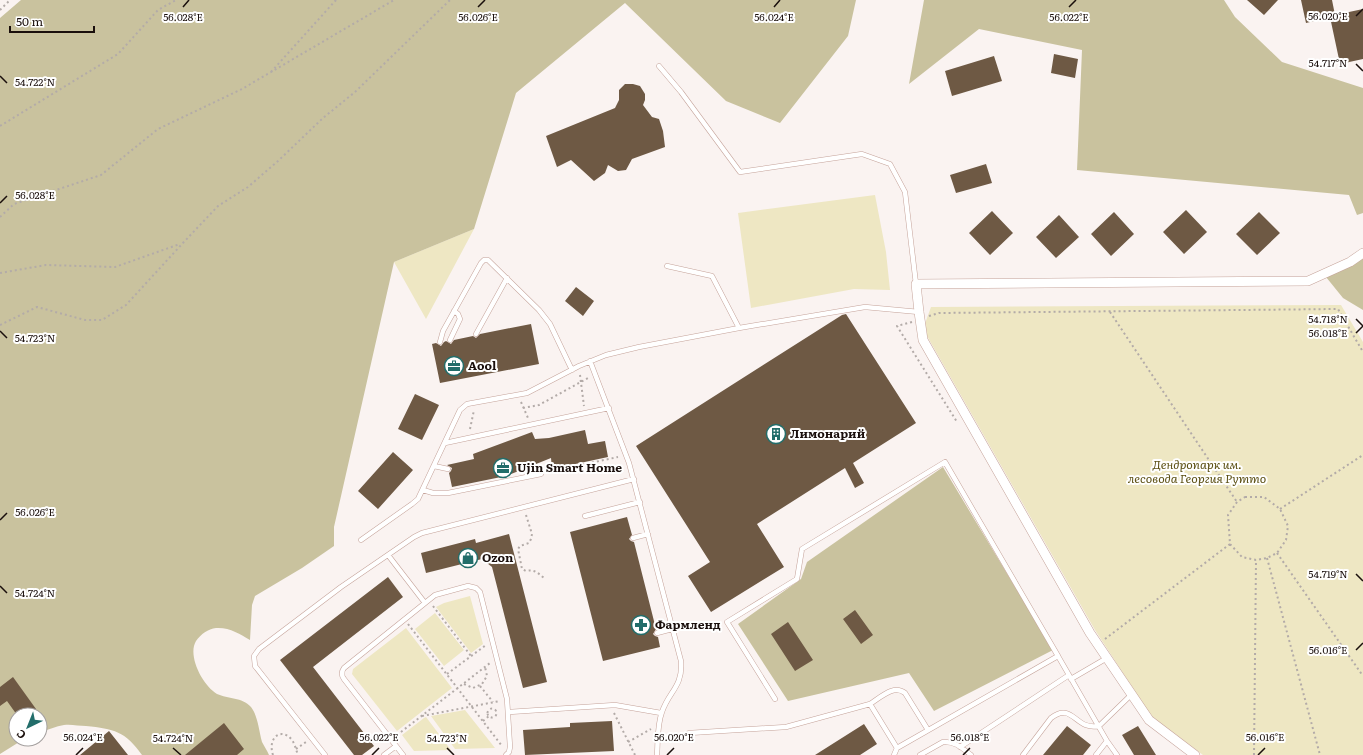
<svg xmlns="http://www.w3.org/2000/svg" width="1363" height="755" viewBox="0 0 1363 755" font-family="Literata,serif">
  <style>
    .green { fill: #eee7c3 }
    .forest { fill: #c9c29e }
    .building { fill: #6e5944 }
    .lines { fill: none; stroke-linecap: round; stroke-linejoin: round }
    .lane-casing { stroke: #c5a39a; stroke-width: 5.5 }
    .street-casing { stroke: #c5a39a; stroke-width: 10 }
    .path { stroke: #b3aba8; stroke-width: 2; stroke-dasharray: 2 3; stroke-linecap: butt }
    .lane { stroke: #fff; stroke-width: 4.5 }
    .street { stroke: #fff; stroke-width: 9 }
    .ticks { fill: none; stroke: #1a0f0c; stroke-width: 1.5 }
    .labels { text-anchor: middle; stroke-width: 4; stroke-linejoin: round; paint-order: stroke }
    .poi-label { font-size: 12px; font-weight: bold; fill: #1a0f0c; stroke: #fff; text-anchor: start }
    .park-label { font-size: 12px; font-style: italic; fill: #5c5014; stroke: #fff }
    .ticks-label { font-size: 10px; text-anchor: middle; fill: #1a0f0c; stroke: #fff; stroke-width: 4; stroke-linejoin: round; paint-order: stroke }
  </style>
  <rect width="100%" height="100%" fill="#faf3f1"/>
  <path class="green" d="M875 195 886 252 890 290 854 289 751 308 738 213Z
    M474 229 426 319 394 262Z
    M1341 305 1363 342V755H1203L1151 716 1095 630 923 329 931 307Z
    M470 596 483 644 471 653 436 607 444 603Z
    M435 613 464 650 444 666 415 629Z
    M406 628 452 688 397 731 352 674 353 669Z
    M465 710 495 748 455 749 431 716Z
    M426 717 451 750 414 751 402 735 424 718Z"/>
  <path class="forest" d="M21 0H856L848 36 780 123 726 101 625 3 516 93 474 229 394 262 334 527V546L302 568 255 596 252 605 250 640C240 634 229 627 216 628 208 629 201 634 196 641 187 656 203 686 217 694 228 699 242 697 251 707 258 716 259 731 262 742 264 746 267 750 269 755H142C125 731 114 729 86 726 79 726 71 724 64 725 56 726 48 730 40 732V715H16V739H24L0 754V18Z
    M924 0H1224L1235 17 1282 62 1363 88V213L1357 215 1349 195 1077 170 1082 50 979 29 909 84Z
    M1363 255V310L1343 298 1326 277Z
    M943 467 1053 650 934 711 909 673 788 701 738 624 801 579 807 562Z"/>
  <path class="building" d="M1247 0H1278L1264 15Z
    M1301 0H1332L1335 15 1363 9V59L1340 64 1330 17 1306 23Z
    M1054 54 1078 59 1075 78 1051 73Z
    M994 56 1002 81 952 96 945 71Z
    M625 84H633L640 86 645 94V100L643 105 652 117 659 119 663 131 665 147 632 159 626 170 618 171 608 165 605 173 594 181 571 160 557 167 546 136 615 108 619 100V90Z
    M986 164 992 183 956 193 950 175Z
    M1186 210 1207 232 1184 254 1163 232Z
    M992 211 1013 233 990 255 969 233Z
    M1114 212 1134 234 1111 256 1091 234Z
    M1259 212 1280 233 1257 255 1236 234Z
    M1059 215 1079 237 1056 258 1036 237Z
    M576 287 594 301 583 316 565 301Z
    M846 314 916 423 853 463 864 483 855 488 845 468 757 524 784 567 711 612 688 576 710 562 636 446 842 315Z
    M531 324 539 364 440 383 432 344 436 343 441 346 444 342 446 341 451 344 454 340 473 336 476 338 480 334Z
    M415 394 439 405 422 440 398 429Z
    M585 430 588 444 605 441 608 457 552 469 551 458 506 476 452 487 449 473 451 471 452 468 447 465 474 459 473 454 532 432 535 439 549 438Z
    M393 452 413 470 378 509 358 491Z
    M627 517 632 535 629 539 631 541 634 542 656 629 653 634 655 636 658 637 660 647 603 661 570 532Z
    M509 534 547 682 523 688 492 567 487 563 486 558 426 573 421 553 475 539 476 543Z
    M388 577 403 597 313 667 374 746 362 755H354L280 660Z
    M855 610 873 635 861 644 843 619Z
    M788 622 813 660 795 671 771 634Z
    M13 677 36 709 27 715H17L7 701 0 706V687Z
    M612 721 614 751 525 755 523 730 570 727V723Z
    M224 723 244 749 237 755H185Z
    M864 724 877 744 860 755H815Z
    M1067 726 1091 745 1083 755H1043Z
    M1138 726 1156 755H1134L1122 735Z
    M109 731 128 755H80Z"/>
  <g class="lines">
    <g class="lane-casing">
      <path id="lane" d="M659 66 681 92 740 172 862 154 890 164 905 192 916 284
        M667 266 712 276 739 328 865 307 919 312
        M476 334 507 278
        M450 340 460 319 458 314 454 311
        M440 342 443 331 481 263 484 260H488L539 310 550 324 572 370
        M590 361 629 463 681 661C683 687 669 691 662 712 657 725 658 741 657 755
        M445 443 609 408
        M434 466 448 469
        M423 490 433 493H448L541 474
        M585 516 640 502
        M633 538 648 534
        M361 540 412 504 418 499 460 410 467 404 527 393 579 366 606 355 639 347 739 328
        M388 555 425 603
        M657 633 672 629
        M1071 679 1107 658
        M775 699 727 622 797 579 802 549 945 462 1058 656
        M870 704C881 697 894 684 905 693L928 730
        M509 712 615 705 661 713
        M689 733 786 727 870 704 897 748
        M960 747 1069 675
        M325 755 255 666 254 656 259 649 341 587 414 537 422 533 634 479
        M384 755 396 746
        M403 755 344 679C341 675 341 672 344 668L435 595 468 586 476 588 480 592 507 699 510 747 509 752 506 755
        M894 755 897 748 1058 656 1107 741
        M920 755 943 742C955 741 962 748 971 755
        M1023 755 1051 718C1073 701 1075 731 1099 726L1132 694
        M1096 755 1107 741 1117 755"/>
    </g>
    <g class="street-casing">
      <path id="street" d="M1195 755 1149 720 1090 633 923 340 919 312 916 284 1308 281 1350 262 1363 253"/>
    </g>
    <path class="path" d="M0 10 10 0
      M271 72 336 0
      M0 126 118 54 158 10 176 0
      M0 217 14 204 101 175 158 129 242 89 394 0
      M0 273 46 265 115 267 180 244
      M1110 312 1237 502
      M929 316 939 313 1338 309 1363 352
      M912 322 897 326 957 422
      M0 325 37 307 85 320H102L126 305 182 244 218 206 248 187 278 161 323 118 355 92 450 0
      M580 375 584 406
      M521 402 528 418
      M523 408 539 405 588 378
      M470 429 474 410
      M548 472 618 457
      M1245 497H1264L1280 509 1288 526 1286 540 1277 553 1267 558 1256 560 1242 557 1230 544 1228 515 1237 502Z
      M1280 509 1363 455
      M526 515 532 534 531 539 529 543 520 546 518 549 522 569 526 571C534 569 538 573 544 578
      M1277 553 1363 676
      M1267 558 1320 755
      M433 606 471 656
      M408 624 502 746
      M1105 639 1230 544
      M447 674 486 645
      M464 684 473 688 482 684 487 676 485 667
      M480 686 493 702
      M487.5 713a4.5 4.5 0 1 1 9 0a4.5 4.5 0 1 1-9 0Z
      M614 713 635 755
      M422 716 500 701
      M483 721 489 716
      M397 735 490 663
      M628 742 651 729
      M296 749 306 742
      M273 755C267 737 282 727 292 740 295 744 296 750 298 755
      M1254 755 1256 560"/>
    <use href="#lane" class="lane"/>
    <use href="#street" class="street"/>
  </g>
  <path class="ticks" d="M183 7 189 0M478 7 485 0M774 7 780 0M1069 7 1076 0M1356 16 1363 9M1356 64 1363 71M0 76 7 83M0 203 7 196M1356 319 1363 326M0 331 7 338M1356 333 1363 326M0 520 7 513M1356 574 1363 581M0 586 7 593M1356 650 1363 643M173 748 181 755M447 748 454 755M76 755 83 748M372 755 379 748M667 755 674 748M963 755 970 748M1258 755 1265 748"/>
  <defs>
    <g id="office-ring" transform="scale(1)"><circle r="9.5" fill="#fff" stroke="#226d6a" stroke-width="1.5"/><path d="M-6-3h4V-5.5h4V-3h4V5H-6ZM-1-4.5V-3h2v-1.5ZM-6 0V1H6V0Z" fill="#226d6a"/></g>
    <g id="building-ring" transform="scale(1)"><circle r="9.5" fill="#fff" stroke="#226d6a" stroke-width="1.5"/><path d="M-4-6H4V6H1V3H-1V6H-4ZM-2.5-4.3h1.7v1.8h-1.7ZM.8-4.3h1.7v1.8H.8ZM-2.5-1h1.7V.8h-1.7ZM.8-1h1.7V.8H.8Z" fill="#226d6a"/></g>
    <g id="shop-ring" transform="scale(1)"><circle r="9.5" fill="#fff" stroke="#226d6a" stroke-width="1.5"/><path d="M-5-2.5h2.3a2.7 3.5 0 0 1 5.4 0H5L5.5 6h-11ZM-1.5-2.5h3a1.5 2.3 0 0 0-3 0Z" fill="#226d6a"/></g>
    <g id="pharmacy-ring" transform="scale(1)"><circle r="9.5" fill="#fff" stroke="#226d6a" stroke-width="1.5"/><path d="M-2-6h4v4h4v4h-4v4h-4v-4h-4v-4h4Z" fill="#226d6a"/></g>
  </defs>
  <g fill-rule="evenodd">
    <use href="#office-ring" x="454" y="366"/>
    <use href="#building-ring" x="776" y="434"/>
    <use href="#office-ring" x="503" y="468"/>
    <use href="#shop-ring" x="468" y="558"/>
    <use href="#pharmacy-ring" x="641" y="625"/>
  </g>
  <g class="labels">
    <g class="poi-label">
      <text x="468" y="370">Aool</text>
      <text x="790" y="438">Лимонарий</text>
      <text x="517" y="472">Ujin Smart Home</text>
      <text x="482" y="562">Ozon</text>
      <text x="655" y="629">Фармленд</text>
    </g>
    <g class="park-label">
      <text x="1197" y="469">Дендропарк им.<tspan x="1197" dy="14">лесовода Георгия Рутто</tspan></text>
    </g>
  </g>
  <g class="ticks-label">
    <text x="1328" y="20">56.020°E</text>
    <text x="183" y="21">56.028°E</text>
    <text x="478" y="21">56.026°E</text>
    <text x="774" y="21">56.024°E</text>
    <text x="1069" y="21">56.022°E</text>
    <text x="1328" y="67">54.717°N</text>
    <text x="35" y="86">54.722°N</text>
    <text x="35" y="199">56.028°E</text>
    <text x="1328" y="323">54.718°N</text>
    <text x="1328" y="337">56.018°E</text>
    <text x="35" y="342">54.723°N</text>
    <text x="35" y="516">56.026°E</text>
    <text x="1328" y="578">54.719°N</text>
    <text x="35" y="597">54.724°N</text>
    <text x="1328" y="654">56.016°E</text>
    <text x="83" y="741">56.024°E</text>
    <text x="379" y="741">56.022°E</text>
    <text x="674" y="741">56.020°E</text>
    <text x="970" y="741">56.018°E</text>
    <text x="1265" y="741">56.016°E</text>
    <text x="173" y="742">54.724°N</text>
    <text x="447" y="742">54.723°N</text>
  </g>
  <g transform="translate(28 727) rotate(223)"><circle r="19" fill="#ffffff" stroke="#a39f9e"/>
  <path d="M0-3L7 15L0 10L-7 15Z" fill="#226d6a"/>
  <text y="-6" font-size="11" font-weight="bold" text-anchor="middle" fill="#1a0f0c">С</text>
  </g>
  <path d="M10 26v6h84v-6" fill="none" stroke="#1a0f0c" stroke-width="2"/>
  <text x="16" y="26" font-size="12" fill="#1a0f0c" stroke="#ffffff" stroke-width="3" paint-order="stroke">50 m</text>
</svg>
